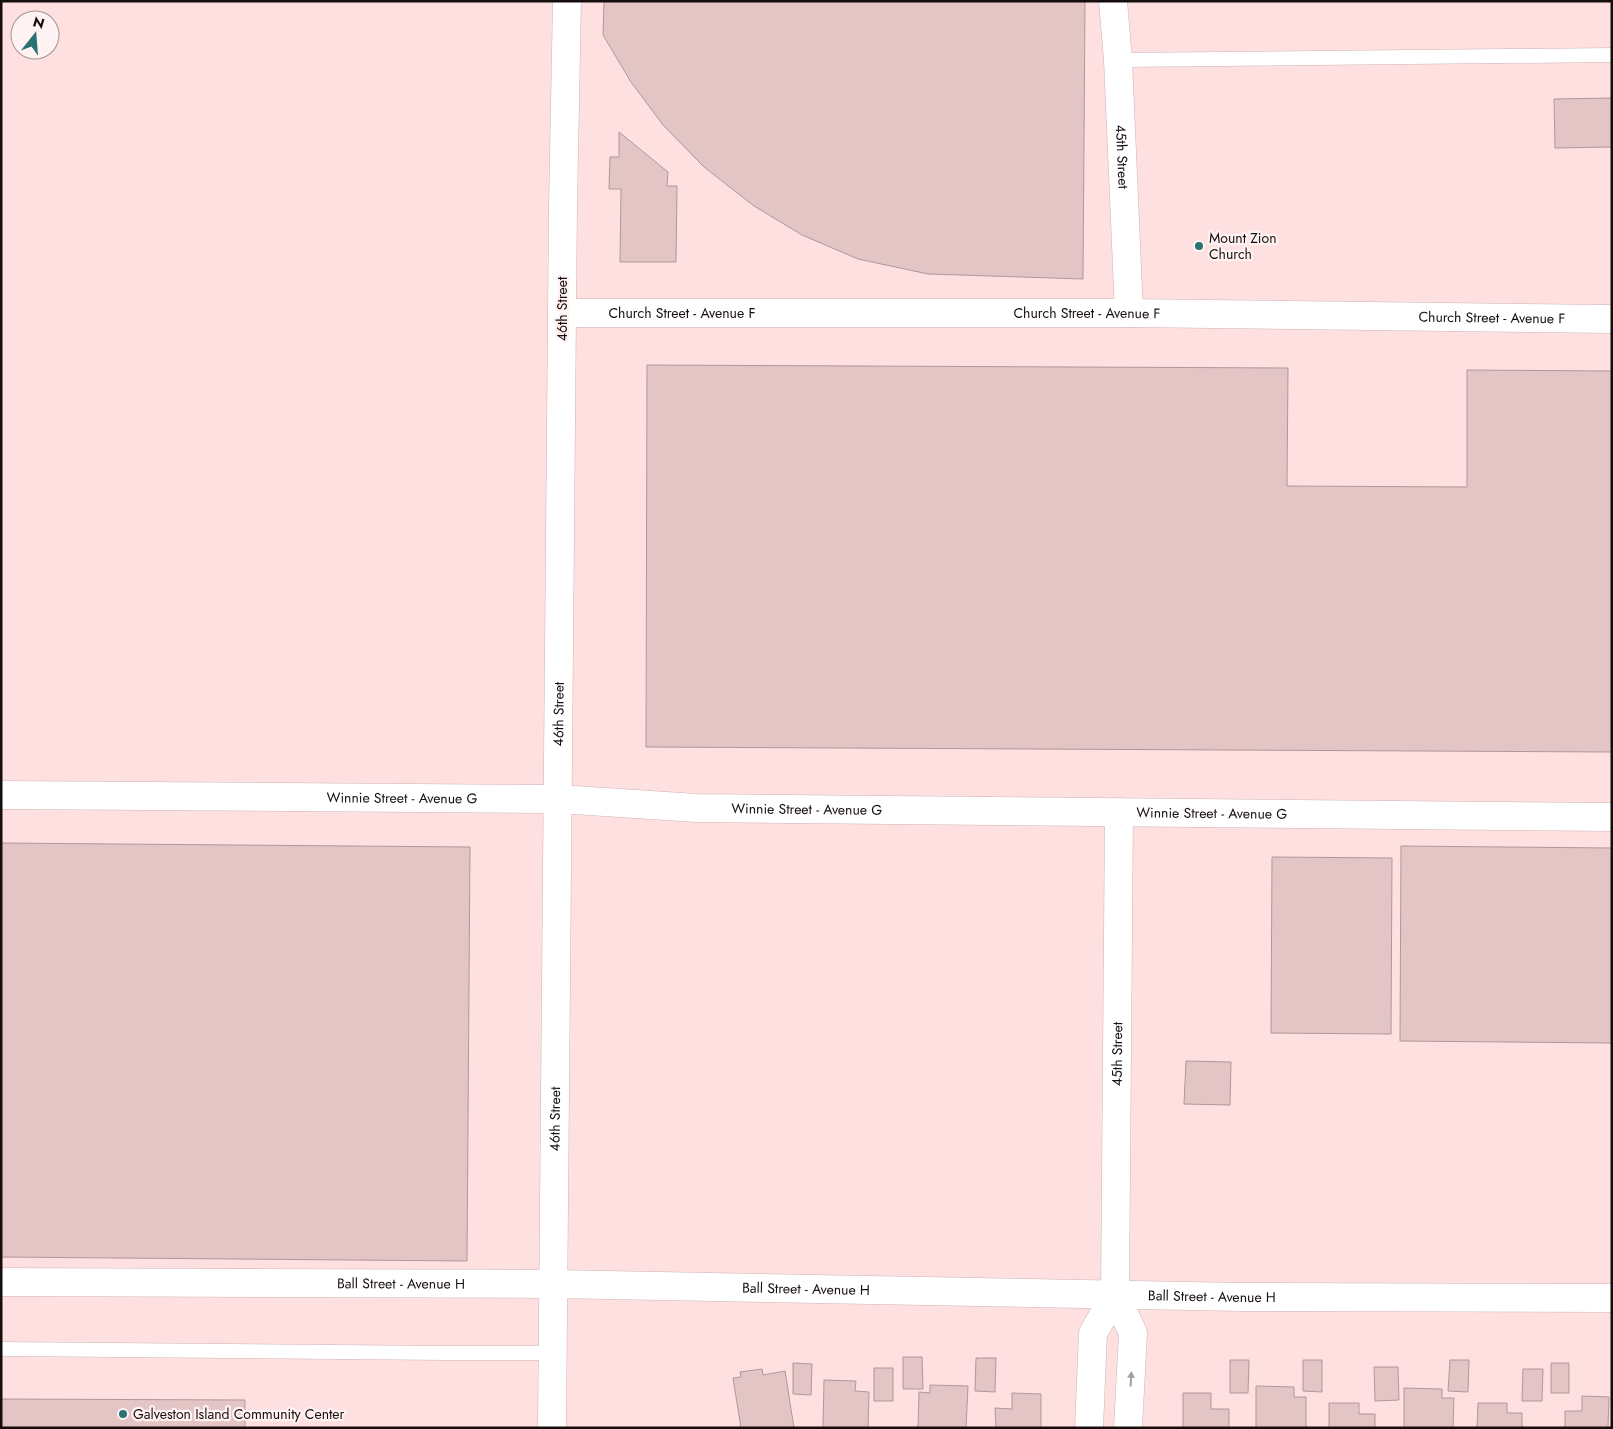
<svg xmlns="http://www.w3.org/2000/svg" width="1613" height="1429" viewBox="0 0 1613 1429" font-family="Jost,sans-serif">
  <style>
    .building { fill: #e4c5c6; stroke: #b39697 }
    .lines { fill: none; stroke-linecap: round; stroke-linejoin: round }
    .lane-casing { stroke: #d0b3b3; stroke-width: 15 }
    .street-casing { stroke: #d0b3b3; stroke-width: 29 }
    .secondary-casing { stroke: #d0b3b3; stroke-width: 29 }
    .lane { stroke: #fff; stroke-width: 14 }
    .street { stroke: #fff; stroke-width: 28 }
    .secondary { stroke: #fff; stroke-width: 28 }
    .oneway { fill: #a29e9e }
    .poi-dot { fill: #287274; stroke: #fff2f2; stroke-width: 2 }
    .labels { text-anchor: middle; stroke-width: 4.5; stroke-linejoin: round; paint-order: stroke }
    .street-label { font-size: 14px; fill: #160d0d; stroke: #fff2f2 }
    .poi-label { font-size: 14px; fill: #160d0d; stroke: #fff2f2; text-anchor: start }
  </style>
  <rect width="100%" height="100%" fill="#ffe0e0"/>
  <path class="building" d="M604 1H1085L1083 279 928 274 858 259 802 235 754 206 704 167 663 125 631 82 603 35Z
    M1612 98V147L1555 148 1554 99Z
    M619 132 668 172 667 186H677L676 262H620L621 189H609L610 157H619Z
    M647 365 1288 368 1287 486 1467 487V370L1612 371V752L646 747Z
    M1 843 470 847 467 1261 1 1257Z
    M1401 846 1612 848V1043L1400 1041Z
    M1272 857 1392 858 1391 1034 1271 1033Z
    M1186 1061 1231 1062 1230 1105 1184 1104Z
    M903 1357H922L923 1389H903Z
    M976 1358H996L995 1392 975 1391Z
    M1230 1360H1249L1248 1393H1230Z
    M1303 1360H1322V1392L1303 1391Z
    M1450 1360H1469L1468 1392 1448 1391Z
    M793 1363 812 1364 811 1395 793 1394Z
    M1551 1363H1569V1393H1551Z
    M1374 1367H1398L1399 1400 1375 1401Z
    M874 1368H893V1401H874Z
    M762 1369 763 1375 785 1371 794 1428H741L733 1378 741 1377 740 1372Z
    M1523 1369H1543L1542 1401H1522Z
    M824 1380 856 1381 855 1391 869 1392 868 1428H823Z
    M930 1385 968 1386 966 1428H918L919 1392 930 1393Z
    M1256 1386 1294 1387V1397H1306V1428H1256Z
    M1404 1388 1442 1389V1398H1454L1453 1428H1404Z
    M1012 1393 1041 1394V1428H996L995 1408 1012 1409Z
    M1183 1393H1211V1409H1229V1428H1183Z
    M1582 1396 1609 1397 1608 1428H1565V1411H1582Z
    M1 1399 245 1400V1428H1Z
    M1329 1403H1359V1414H1375V1428H1329Z
    M1478 1403H1507V1413H1522V1428H1477Z"/>
  <g class="lines">
    <g class="lane-casing">
      <path id="lane" d="M1118 60 1612 55
        M1 1349 446 1353H553"/>
    </g>
    <g class="street-casing">
      <g id="street">
        <path id="s1" d="M1113 1 1118 60 1129 313"/>
        <path d="M562 313 563 207 567 1"/>
        <path id="s2" d="M1 795 559 799 696 808 1612 817"/>
        <path id="s3" d="M1 1282 554 1284"/>
        <path id="s4" d="M1115 1295 1119 812"/>
        <path d="M1089 1428 1093 1333 1115 1295 1133 1333 1128 1428"/>
      </g>
    </g>
    <g class="secondary-casing">
      <g id="secondary">
        <path id="s5" d="M554 1284 1242 1297 1612 1298"/>
        <path id="s6" d="M552 1428 562 313H1129L1612 319"/>
      </g>
    </g>
    <use href="#lane" class="lane"/>
    <use href="#street" class="street"/>
    <use href="#secondary" class="secondary"/>
  </g>
  <defs><path id="oneway-solid" d="M-6-.8H1V-3.2L6.5 0L1 3.2V.8H-6Z" transform="scale(1.25)"/></defs>
  <use class="oneway" href="#oneway-solid" transform="translate(1131 1379) rotate(-87)"/>
  <g class="poi-dot">
    <circle cx="1199" cy="246" r="5"/>
    <circle cx="123" cy="1414" r="5"/>
  </g>
  <g class="labels">
    <g class="street-label">
      <text dy="5" stroke="none"><textPath href="#s1" startOffset="156">45th Street</textPath></text>
      <text transform="translate(562 309) rotate(-90)" y="5">46th Street</text>
      <text dy="5" stroke="none"><textPath href="#s6" startOffset="1235">Church Street - Avenue F</textPath></text>
      <text dy="5" stroke="none"><textPath href="#s6" startOffset="1640">Church Street - Avenue F</textPath></text>
      <text dy="5" stroke="none"><textPath href="#s6" startOffset="2045">Church Street - Avenue F</textPath></text>
      <text dy="5" stroke="none"><textPath href="#s6" startOffset="714">46th Street</textPath></text>
      <text dy="5" stroke="none"><textPath href="#s2" startOffset="401">Winnie Street - Avenue G</textPath></text>
      <text dy="5" stroke="none"><textPath href="#s2" startOffset="806">Winnie Street - Avenue G</textPath></text>
      <text dy="5" stroke="none"><textPath href="#s2" startOffset="1211">Winnie Street - Avenue G</textPath></text>
      <text dy="5" stroke="none"><textPath href="#s4" startOffset="241">45th Street</textPath></text>
      <text dy="5" stroke="none"><textPath href="#s6" startOffset="309">46th Street</textPath></text>
      <text dy="5" stroke="none"><textPath href="#s3" startOffset="400">Ball Street - Avenue H</textPath></text>
      <text dy="5" stroke="none"><textPath href="#s5" startOffset="252">Ball Street - Avenue H</textPath></text>
      <text dy="5" stroke="none"><textPath href="#s5" startOffset="658">Ball Street - Avenue H</textPath></text>
    </g>
    <g class="poi-label">
      <text x="1209" y="243">Mount Zion<tspan x="1209" dy="16">Church</tspan></text>
      <text x="133" y="1419">Galveston Island Community Center</text>
    </g>
  </g>
  <rect width="1613" height="1429" fill="none" stroke="#160d0d" stroke-width="5"/>
  <g transform="translate(35 35) rotate(17)"><circle r="24" fill="#fff2f2" stroke="#a29696"/>
  <path d="M0-4L9 19L0 12L-9 19Z" fill="#287274"/>
  <text y="-8" font-size="14" font-weight="bold" text-anchor="middle" fill="#160d0d">N</text>
  </g>
</svg>
